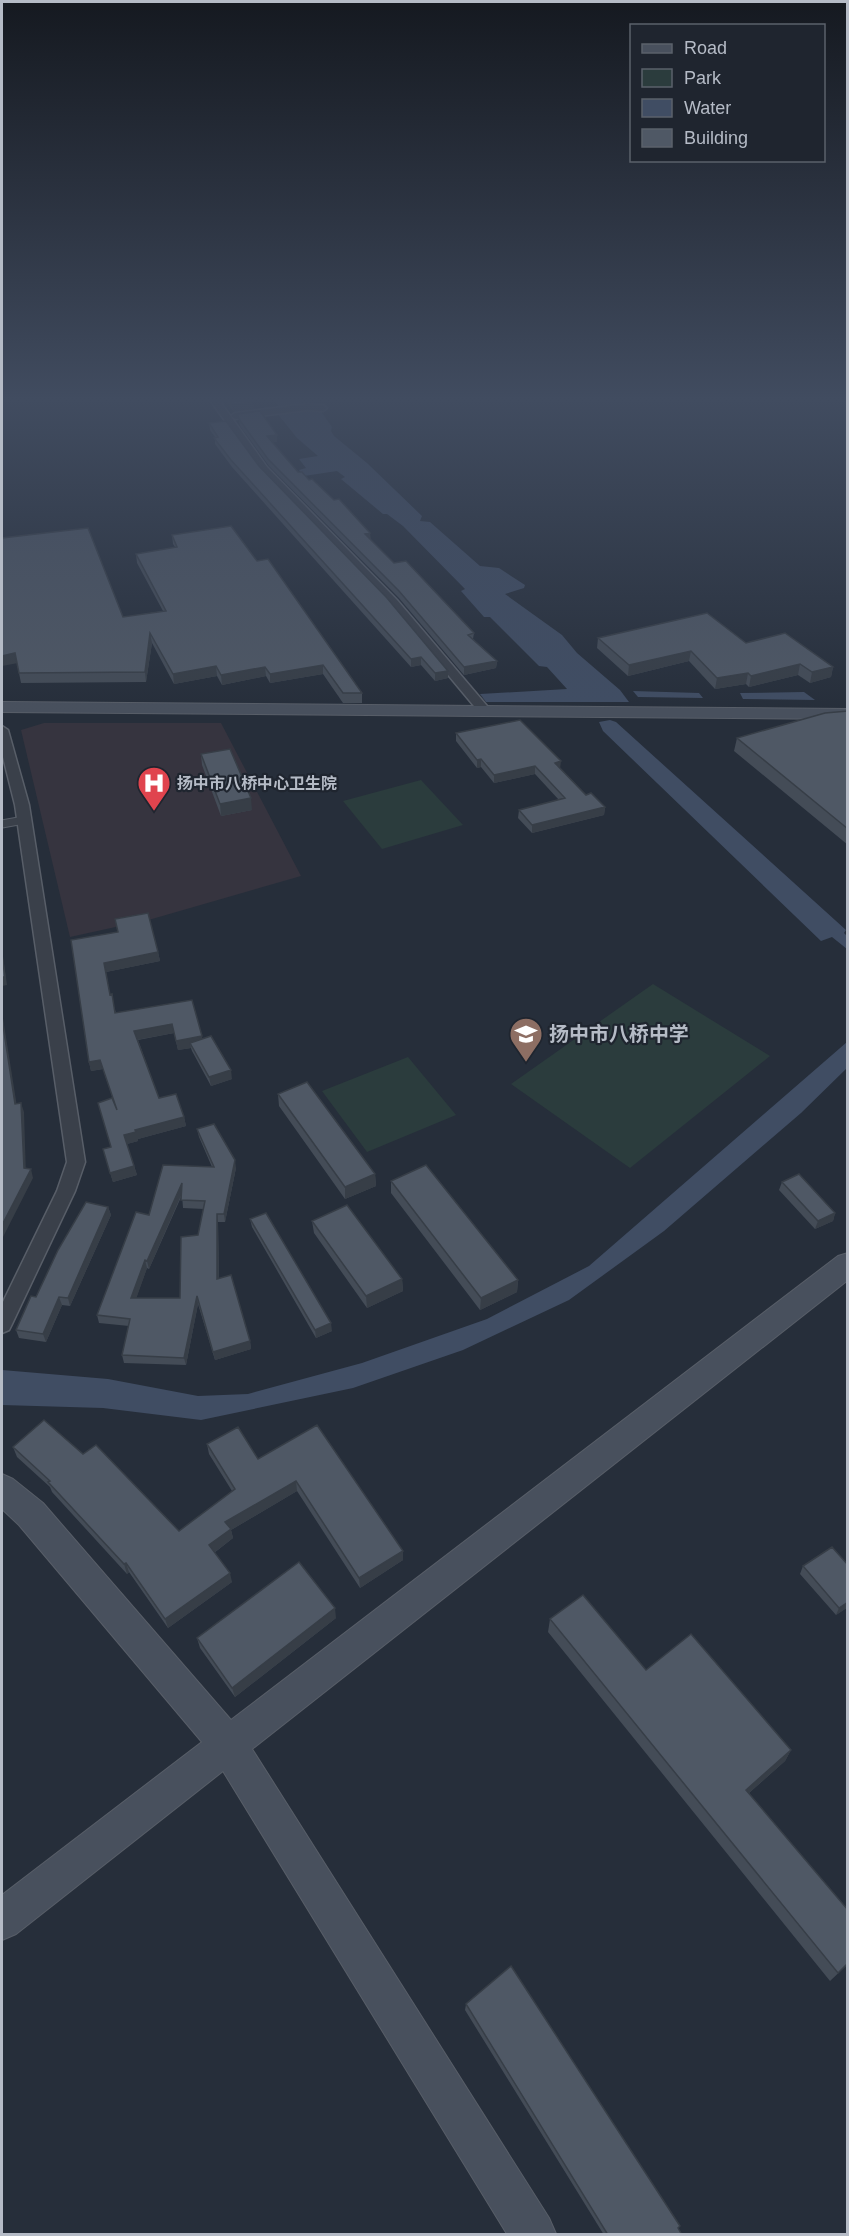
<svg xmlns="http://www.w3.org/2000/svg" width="849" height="2236" viewBox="0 0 849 2236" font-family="Helvetica,'Noto Sans SC',sans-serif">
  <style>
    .medical { fill: #36343f }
    .green { fill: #2b3c3d }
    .water { fill: #404d63 }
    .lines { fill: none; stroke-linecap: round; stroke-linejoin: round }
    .lane-casing { stroke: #585e68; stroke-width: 9 }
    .street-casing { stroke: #585e68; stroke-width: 3 }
    .secondary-casing { stroke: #585e68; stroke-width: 2 }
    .lane { stroke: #3a404a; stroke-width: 7 }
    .street { fill: #3a404a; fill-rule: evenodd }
    .secondary { fill: #48505d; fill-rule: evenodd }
    .wall { fill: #444c57; fill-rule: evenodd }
    .shaded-wall { fill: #373e47 }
    .building { fill: #4f5865; stroke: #373e47; stroke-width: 1.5; fill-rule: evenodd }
    .labels { text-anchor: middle; stroke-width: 4.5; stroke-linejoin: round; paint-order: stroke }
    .far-poi-label { font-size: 16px; font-weight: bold; fill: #b5bbc6; stroke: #1f252f; text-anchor: start }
    .poi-label { font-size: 20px; font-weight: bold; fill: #b5bbc6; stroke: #1f252f; text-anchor: start }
  </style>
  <rect width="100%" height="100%" fill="#262e3a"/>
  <path class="medical" d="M44 723H221L301 876 152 919 70 937 21 730Z"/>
  <path class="green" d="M421 780 463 825 382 849 343 801Z
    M653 984 770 1056 630 1168 511 1084Z
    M408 1057 456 1115 367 1152 322 1091Z"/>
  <path class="water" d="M275 400H303L300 406 320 410 332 427 331 431 334 436 367 463 422 516 420 521 430 522 480 566 499 568 525 585 524 588 505 594 562 635 577 653 620 690 629 702H486L480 694 567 689 547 667 539 666 490 617H484L461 591 465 589 403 526 387 514H383L341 479 345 477 337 471 304 476 299 470 306 468 299 459 318 456 297 438 277 413 280 408Z
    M633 691 699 693 703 698 638 697Z
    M804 692 815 700 743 699 740 693Z
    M610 720 616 722 846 930 844 933 847 936V949L832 937 821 941 603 731 599 722Z
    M847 1042V1068L801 1113 664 1231 569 1300 463 1350 353 1388 201 1420 103 1408 2 1405V1370L108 1379 198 1396 248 1394 362 1363 487 1319 589 1266Z"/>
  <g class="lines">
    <g class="lane-casing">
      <path id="lane" d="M2 824 24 820"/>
    </g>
    <g class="street-casing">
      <path id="street" d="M210 400H219L267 467 397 600 487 706 489 709 487 712H479L389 604 261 471Z
        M307 404 323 405 327 408 323 411 307 410 235 419 231 416 235 413Z
        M2 726 8 730 29 805 85 1162 75 1191 12 1324 9 1330 2 1333V1304L57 1191 67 1162 15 805 2 753Z"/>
    </g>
    <g class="secondary-casing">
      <path id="secondary" d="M2 702 848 709V719L2 712Z
        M848 1253V1280L252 1749 549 2218 556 2234H507L223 1771 16 1934 2 1940V1895L202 1742 19 1525 2 1509V1474L13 1479 43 1503 231 1720 838 1256Z"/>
    </g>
    <use href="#lane" class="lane"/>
    <use href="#street" class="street"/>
    <use href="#secondary" class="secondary"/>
  </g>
  <path class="wall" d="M226 400H252L254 409 233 411Z
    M238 414 277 442H272L298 472 309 480 394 563 474 633 473 639 497 661 496 668 464 675 399 598 269 466 240 426Z
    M209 423 259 466 448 671V678L435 681 421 665 411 667 232 467 215 444V437L210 430Z
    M172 535 257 561 362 693V703H343L323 674 270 683 266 676 222 685 217 676 174 684 152 643 146 682 21 683 17 663 123 617 163 611 137 563 136 554 175 547 173 544Z
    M598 638 746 643 833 667 831 677 810 683 798 675 749 687 746 684 715 689 689 661 628 676 597 648Z
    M848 711V845L734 751 737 738Z
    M456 733 560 768 586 795 605 807 604 815 532 833 518 818 519 810 559 800 535 774 494 783 481 767 477 768 456 741Z
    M201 754 252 810 221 816 202 765Z
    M71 940 158 952 160 961 106 972 110 995 116 1013 202 1039 232 1079 211 1086 192 1051 191 1048 178 1050 174 1033 138 1040 159 1098 184 1117 186 1126 138 1139V1141L127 1144 137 1175 113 1182 103 1149 110 1147 113 1099 103 1069 91 1071 89 1062Z
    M278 1094 375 1174 376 1186 345 1199 279 1106Z
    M197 1129 236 1168 225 1222H218L219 1278 250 1341 251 1349 215 1360 198 1304 186 1365 124 1363 122 1355 129 1326 99 1323 97 1315 149 1215 212 1167 199 1137ZM182 1195 183 1208 204 1209 198 1235 180 1298H136L147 1268 149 1269Z
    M391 1181 518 1280 517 1292 480 1310 391 1193Z
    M782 1182 835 1213 833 1221 815 1229 779 1190Z
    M108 1207 111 1215 70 1306 62 1305 46 1342 19 1338 16 1330 36 1297Z
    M250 1219 332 1331 316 1338 252 1227Z
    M312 1221 402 1279 403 1291 367 1308 314 1233Z
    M317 1425 403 1560 360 1588 297 1491 231 1530 233 1538 214 1553 232 1582 168 1628 129 1572 127 1574 52 1492 50 1487 17 1457 13 1447 83 1454 179 1531 232 1491 209 1454 207 1444 258 1459Z
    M803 1566 848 1607 836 1615 800 1574Z
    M336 1618 235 1697 200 1648 197 1638Z
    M550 1619 646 1670 791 1750 785 1761 749 1793 848 1964 830 1981 548 1632Z
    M466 2004 678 2228 682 2235H604L465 2010Z"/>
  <path class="shaded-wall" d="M253 402 254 409 233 411 232 405Z
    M277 435V442L268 443 267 436Z
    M370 533 371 540 365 534Z
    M150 633 152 643 146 682 145 672Z
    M691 651 689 661 628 676 629 665Z
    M15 653 18 663 2 666V656Z
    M421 657V665L411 667V659Z
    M497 661 496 668 464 675V667Z
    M800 664 798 675 749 687 751 676Z
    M323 665V674L270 683V674Z
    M216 666 217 676 174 684 173 674Z
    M265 667 266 676 222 685 221 675Z
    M833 667 831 677 810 683 812 672Z
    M448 671V678L435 681V673Z
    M748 673 746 684 715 689 717 678Z
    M481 759V767L477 768V760Z
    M561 761 560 769 555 763Z
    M535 766V774L494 783V775Z
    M251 798 252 810 221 816 220 804Z
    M605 807 604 815 532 833V825Z
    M2 949 7 985 2 986Z
    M158 952 160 961 106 972 104 963Z
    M2 1012 18 1113 15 1104 2 1019Z
    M172 1024 174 1033 136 1040 134 1031Z
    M202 1036 203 1045 190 1043 191 1048 178 1050 176 1041Z
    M100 1060 103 1069 91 1071 89 1062Z
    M231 1070 232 1079 211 1086 209 1077Z
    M21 1103 24 1112 26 1177 24 1168Z
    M184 1117 186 1126 138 1139V1141L127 1144 124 1135 135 1130Z
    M235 1160 236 1168 225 1222 224 1214Z
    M134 1166 137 1175 113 1182 110 1173Z
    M31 1169 33 1178 2 1239V1225Z
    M375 1174 376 1186 345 1199V1187Z
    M182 1183 183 1191 149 1269 147 1261Z
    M108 1207 111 1215 70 1306 68 1298Z
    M835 1213 833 1221 815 1229 818 1221Z
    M217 1214 218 1222 219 1287 217 1279Z
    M145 1260 147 1268 134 1305 131 1298Z
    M402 1279 403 1291 367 1308 366 1296Z
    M518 1280 517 1292 480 1310 481 1298Z
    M197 1296 198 1304 186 1365 184 1358Z
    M59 1297 62 1305 46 1342 43 1334Z
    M331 1323 332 1331 316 1338 315 1330Z
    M250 1341 251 1349 215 1360 213 1352Z
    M296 1481 297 1491 231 1530 233 1538 211 1555 209 1545 225 1522Z
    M403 1551V1560L360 1588 359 1578Z
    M126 1563 129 1572 127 1574 124 1564Z
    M230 1573 232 1582 168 1628 165 1619Z
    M848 1602V1607L836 1615 839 1608Z
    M335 1608 336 1618 235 1697 232 1688Z
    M791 1750 785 1761 741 1800 746 1790Z"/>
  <path class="building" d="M229 400H252L253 402 232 405Z
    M260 411 277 435 267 436 298 472H302L309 480 312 479 334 500 339 499 370 533 365 534 394 563 406 561 474 633 468 635 497 661 464 667 399 591 268 459 239 419 238 414Z
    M226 421 259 466 387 598 448 671 435 673 421 657 411 659 231 460 214 438 218 437 209 423Z
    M231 526 257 561 268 559 362 693H343L323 665 270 674 265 667 221 675 216 666 173 674 150 633 145 672 19 673 15 653 2 656V538L88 528 123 617 166 611 136 554 177 547 172 535Z
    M707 613 746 643 785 633 833 667 812 672 800 664 751 676 748 673 717 678 691 651 629 665 598 638Z
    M848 711V829L737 738 825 713Z
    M520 720 561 761 555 763 586 795 591 793 605 807 532 825 519 810 565 798 535 766 494 775 481 759 477 760 456 733Z
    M230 749 251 798 220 804 201 754Z
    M148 913 158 952 104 963 110 995 112 994 115 1013 192 1000 202 1036 176 1041 172 1024 134 1031 159 1098 176 1094 184 1117 135 1130 136 1132 124 1135 134 1166 110 1173 103 1149 111 1147 98 1103 112 1098 117 1110 100 1060 89 1062 71 940 118 932 115 919Z
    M2 956 5 977H2Z
    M2 1019 15 1104 21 1103 24 1168 31 1169 2 1225Z
    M211 1036 231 1070 209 1077 190 1043Z
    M307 1082 375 1174 345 1187 278 1094Z
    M214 1124 235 1160 224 1214H217V1279L231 1275 250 1341 213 1352 197 1296 184 1358 122 1355 130 1319 97 1315 136 1212 149 1215 163 1165 214 1167 197 1129ZM182 1183 181 1200 205 1201 198 1235 181 1237 180 1298H131L145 1260 147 1261Z
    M426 1165 518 1280 481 1298 391 1181Z
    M799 1174 835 1213 818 1221 782 1182Z
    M86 1202 108 1207 68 1298 59 1297 43 1334 16 1330 31 1296 36 1297 58 1250Z
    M347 1205 402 1279 366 1296 312 1221Z
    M266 1213 331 1323 315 1330 250 1219Z
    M44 1420 83 1454 96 1445 179 1531 235 1489 207 1444 238 1427 258 1459 317 1425 403 1551 359 1578 296 1481 225 1522 231 1529 209 1545 230 1573 165 1619 126 1563 124 1564 48 1482 50 1481 13 1447Z
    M832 1547 848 1565V1602L839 1608 803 1566Z
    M299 1562 335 1608 232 1688 197 1638Z
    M583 1595 646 1670 691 1634 791 1750 746 1790 848 1910V1963L838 1973 550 1619Z
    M511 1966 680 2226 678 2228 682 2235H608L466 2004Z"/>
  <linearGradient id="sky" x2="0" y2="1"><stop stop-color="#151920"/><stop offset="0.56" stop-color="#414c60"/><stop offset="1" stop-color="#414c60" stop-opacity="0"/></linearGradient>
  <rect width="849" height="713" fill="url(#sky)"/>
  <defs>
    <g id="hospital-pin" transform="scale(1.725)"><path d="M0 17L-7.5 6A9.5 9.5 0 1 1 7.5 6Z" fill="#e0444e" stroke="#1f252f"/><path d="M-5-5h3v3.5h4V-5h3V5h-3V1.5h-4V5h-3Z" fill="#fff"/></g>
    <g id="school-pin" transform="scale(1.725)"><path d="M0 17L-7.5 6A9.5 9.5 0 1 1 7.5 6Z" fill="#8d6e63" stroke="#1f252f"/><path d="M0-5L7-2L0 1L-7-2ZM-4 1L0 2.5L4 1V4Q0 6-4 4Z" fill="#fff"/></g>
  </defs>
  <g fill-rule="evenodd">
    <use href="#hospital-pin" x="154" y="783"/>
    <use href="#school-pin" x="526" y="1034"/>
  </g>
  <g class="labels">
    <g class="far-poi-label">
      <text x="177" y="789">扬中市八桥中心卫生院</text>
    </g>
    <g class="poi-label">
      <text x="549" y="1041">扬中市八桥中学</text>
    </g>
  </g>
  <rect width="849" height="2236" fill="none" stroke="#b5bbc6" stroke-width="6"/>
  <rect x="630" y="24" width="195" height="138" fill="#1f252f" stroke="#5b616b" stroke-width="1.5"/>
  <rect x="642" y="44" width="30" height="9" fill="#48505d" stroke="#5b616b" stroke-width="1.5"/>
  <text x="684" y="54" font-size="18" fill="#b5bbc6">Road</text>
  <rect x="642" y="69" width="30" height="18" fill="#2b3c3d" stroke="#5b616b" stroke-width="1.5"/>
  <text x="684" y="84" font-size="18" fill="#b5bbc6">Park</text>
  <rect x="642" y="99" width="30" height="18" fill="#404d63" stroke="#5b616b" stroke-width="1.5"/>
  <text x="684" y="114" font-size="18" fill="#b5bbc6">Water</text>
  <rect x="642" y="129" width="30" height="18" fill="#4f5865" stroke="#5b616b" stroke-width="1.5"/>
  <text x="684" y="144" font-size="18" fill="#b5bbc6">Building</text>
</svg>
